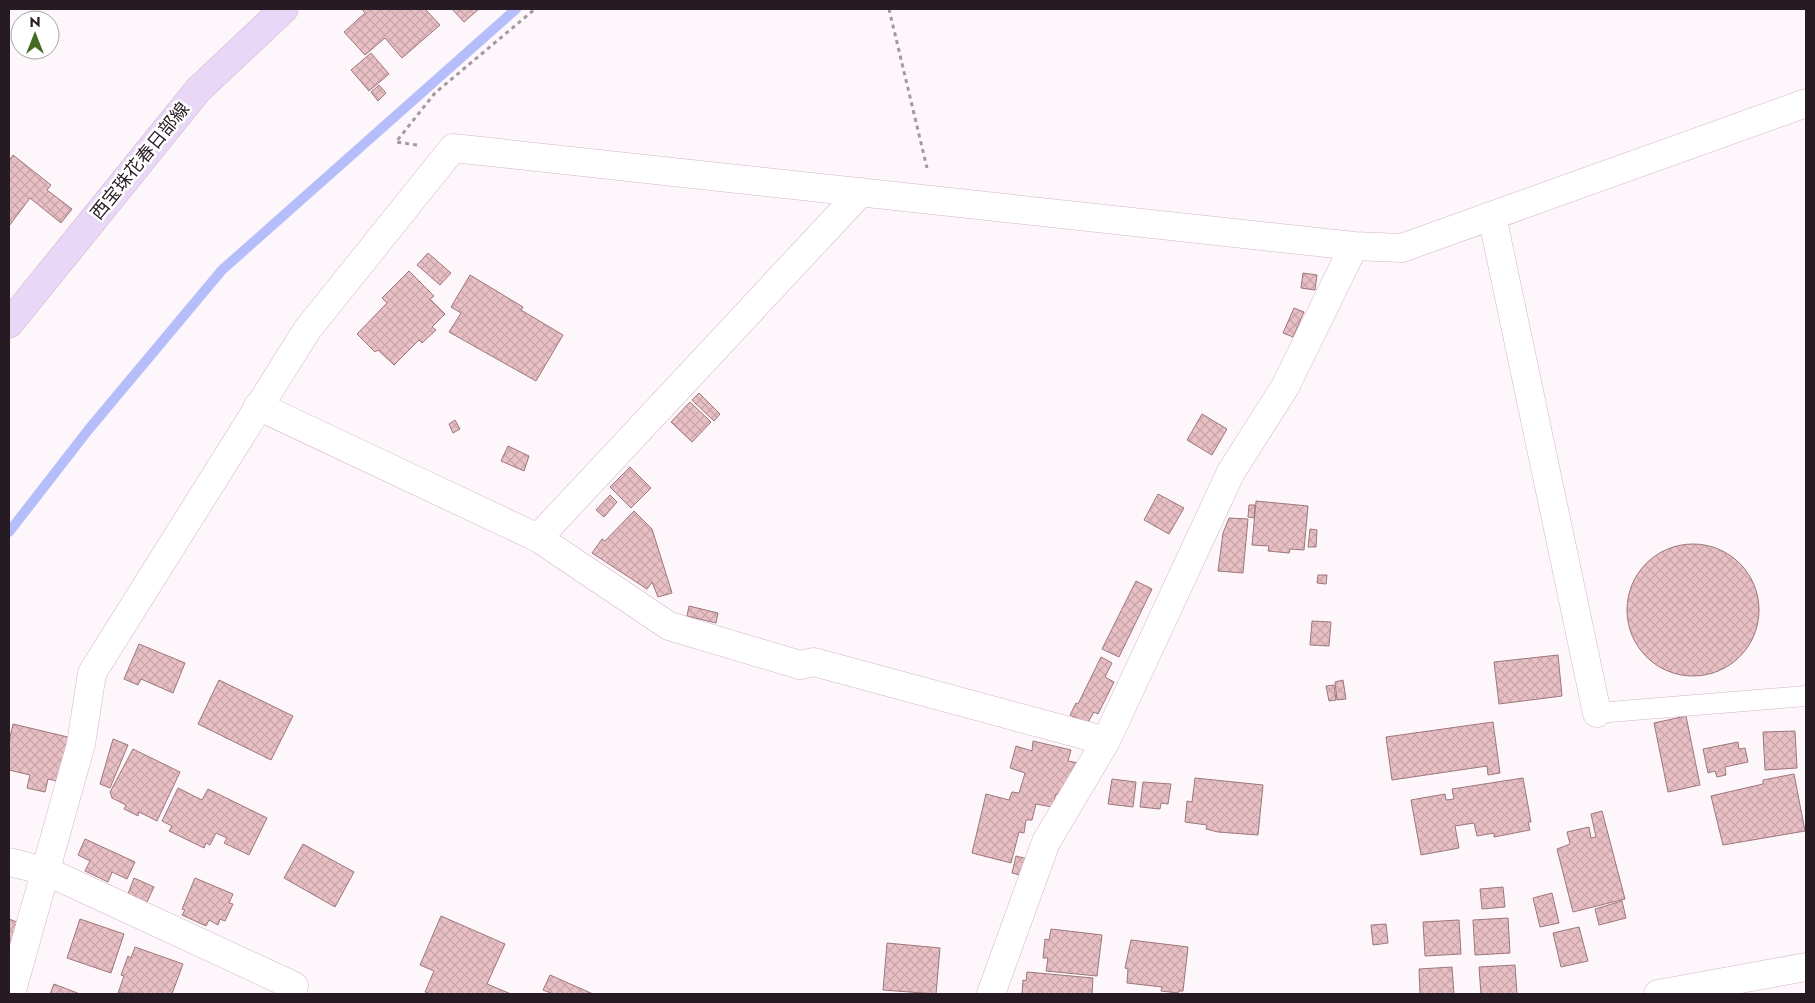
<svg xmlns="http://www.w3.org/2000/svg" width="1815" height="1003" viewBox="0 0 1815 1003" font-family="Jost,'Noto Sans JP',sans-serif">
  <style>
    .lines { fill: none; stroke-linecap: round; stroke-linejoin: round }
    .stream { stroke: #b5befb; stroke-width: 10 }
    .building { fill: url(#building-cross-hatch); stroke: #9d777c }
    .lane-casing { stroke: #d4b3c9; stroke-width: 21 }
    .street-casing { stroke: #d4b3c9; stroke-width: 29 }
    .secondary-casing { stroke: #d4b3c9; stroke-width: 29 }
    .path { stroke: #a3999f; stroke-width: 3; stroke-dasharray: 4 4; stroke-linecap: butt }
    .lane { stroke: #fff; stroke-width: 20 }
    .street { stroke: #fff; stroke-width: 28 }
    .secondary { stroke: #e9d7f7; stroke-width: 28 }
    .labels { text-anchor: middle; stroke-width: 5; stroke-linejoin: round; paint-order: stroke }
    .street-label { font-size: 18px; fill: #271b23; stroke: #fff }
  </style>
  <defs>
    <pattern id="building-cross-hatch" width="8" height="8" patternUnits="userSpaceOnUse" patternTransform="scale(1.25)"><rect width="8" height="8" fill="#e8bfc4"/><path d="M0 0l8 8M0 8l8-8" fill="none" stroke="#c7a4a8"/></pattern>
  </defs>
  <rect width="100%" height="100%" fill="#fdf6fa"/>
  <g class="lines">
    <path class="stream" d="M9 532 89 429 222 270 516 9"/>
  </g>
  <path class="building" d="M362 9H425L440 25 402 58 385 38 365 55 344 32 365 13Z
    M452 9H479L464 22Z
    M371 53 389 74 369 91 351 70Z
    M379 85 386 93 378 101 371 92Z
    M13 155 51 185 47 190 72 209 61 223 30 198 9 226V161Z
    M428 253 451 273 440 285 417 265Z
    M409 271 434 296 430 299 445 314 432 327 436 330 422 343 419 340 394 365 378 350 375 352 357 334 387 303 382 298Z
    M1303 273 1317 275 1315 290 1301 288Z
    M470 275 523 307 521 310 563 335 536 381 449 332 461 313 451 307Z
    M1294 308 1304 312 1293 337 1283 333Z
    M699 393 720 414 714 421 692 400Z
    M690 402 711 422 692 442 671 422Z
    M1202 414 1227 429 1212 455 1187 440Z
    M455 420 460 429 453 433 449 424Z
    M508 446 529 456 524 471 501 461Z
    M630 467 651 488 631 508 610 487Z
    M1158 494 1184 508 1169 534 1144 520Z
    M610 495 617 502 604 517 596 510Z
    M1256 501 1308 506 1304 550 1290 549 1289 553 1268 551 1269 546 1252 545Z
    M1249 505H1255L1254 518 1248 517Z
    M634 511 652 529 672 593 658 597 652 582 647 589 592 553 602 539 605 541Z
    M1229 518 1248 519 1243 573 1218 571 1223 533Z
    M1310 529 1317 530 1316 547H1308Z
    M1627 610a66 66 0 1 1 132 0a66 66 0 1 1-132 0Z
    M1318 575H1327L1326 584 1317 583Z
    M1136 581 1152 589 1119 657 1102 649Z
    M689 606 718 613 716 623 687 616Z
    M1312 621 1331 622 1329 646 1310 645Z
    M139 644 185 663 173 693 141 679 138 685 124 679Z
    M1558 655 1562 696 1499 704 1494 662Z
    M1101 657 1112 663 1105 677 1114 682 1098 714 1094 712 1087 724 1070 715 1076 703 1078 704Z
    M219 680 293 716 271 760 198 724Z
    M1343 680 1346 699 1337 700 1335 682Z
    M1334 685 1336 700 1329 701 1326 686Z
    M1686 716 1700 785 1668 792 1654 723Z
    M1493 722 1500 773 1488 775 1487 766 1392 780 1386 737Z
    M13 724 76 739 65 783 48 779 45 792 27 788 30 775 9 770V742Z
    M1795 731 1797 768 1765 770 1763 732Z
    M113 739 128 745 110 788 100 784Z
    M1033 741 1071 750 1068 761 1078 763 1062 795 1056 794 1052 807 1036 804 1032 820H1026L1024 833 1019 832 1011 863 972 853 986 794 1009 800 1012 792 1019 793 1025 773 1010 768 1016 746 1032 751Z
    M1738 742 1739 749 1745 748 1748 762 1725 767 1726 775 1717 777 1715 771 1708 773 1703 749Z
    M133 749 180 772 157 821 139 812 138 816 124 809 126 805 112 798 110 792Z
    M1794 774 1805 831 1723 845 1711 796 1763 784V780Z
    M1195 778 1263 785 1258 835 1218 832 1206 829 1207 825 1185 822 1187 801 1192 802Z
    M1523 778 1531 822H1528L1530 830 1494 837V833L1477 836 1474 823 1455 826 1459 848 1421 855 1411 800 1445 794 1446 800 1454 799 1452 789Z
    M1112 779 1136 782 1133 807 1108 804Z
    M1143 782 1171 784 1168 804 1161 803 1160 809 1140 807Z
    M178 788 202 800 208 789 267 818 249 855 224 843 227 838 216 833 210 845 206 843 204 848 169 831 172 826 162 821Z
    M1602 811 1625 899 1573 912 1557 849 1570 844 1567 832 1589 827 1591 838 1596 837 1591 814Z
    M85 839 135 862 127 879 112 872 108 882 85 871 90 861 78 855Z
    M303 844 354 872 335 907 284 878Z
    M1016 856 1028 859 1024 876 1012 873Z
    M134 878 154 887 147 902 128 894Z
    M195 878 233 894 229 903 233 904 225 921 220 919 218 925 209 920 206 926 182 915 185 910 182 909Z
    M1503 887 1505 907 1482 909 1480 889Z
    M1552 893 1559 923 1540 927 1533 898Z
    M1622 901 1626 918 1599 925 1595 909Z
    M441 916 505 944 487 984 511 994H431L425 992 434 971 420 965Z
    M1508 918 1510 953 1475 955 1473 920Z
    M9 919 17 922 11 944 9 943Z
    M80 919 124 934 111 973 67 958Z
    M1459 920 1461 954 1425 956 1423 922Z
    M1386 924 1388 943 1373 945 1371 925Z
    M1579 927 1588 961 1561 967 1553 933Z
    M1051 929 1102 935 1097 976 1046 971 1048 958H1043L1045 939 1049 940Z
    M1131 940 1188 947 1183 991H1179L1178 993 1161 991 1162 987 1127 983 1128 969 1125 968Z
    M887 943 940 948 936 994 883 990Z
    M135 947 183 964 172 994 118 993 124 976 121 975 128 956 131 958Z
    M1515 965 1517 994H1481L1479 967Z
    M1452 967 1454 994H1420L1419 969Z
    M1027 972 1093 978 1092 994H1022L1023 980 1026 981Z
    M550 975 593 994H553L543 990Z
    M54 984 80 994H50Z"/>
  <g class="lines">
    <g class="lane-casing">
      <path id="lane" d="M1597 713 1806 696"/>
    </g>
    <g class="street-casing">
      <path id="street" d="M1492 216 1597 713
        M258 406 538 538 669 626 800 665 814 662 1106 741
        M538 538 861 192
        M9 862 46 871 294 986
        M11 994 81 744 92 673 307 330 453 148 1354 246 1402 248 1806 103
        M991 994 1046 842 1106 741 1231 472 1285 387 1354 246
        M1658 994 1806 967"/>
    </g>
    <g class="secondary-casing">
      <path id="secondary" d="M9 324 198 90 284 9"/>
    </g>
    <path class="path" d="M889 9 927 168
      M417 145 396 142 435 93 535 9"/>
    <use href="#lane" class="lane"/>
    <use href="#street" class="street"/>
    <use href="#secondary" class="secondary"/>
  </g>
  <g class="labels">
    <g class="street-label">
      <text transform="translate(140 161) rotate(-51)" y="6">西宝珠花春日部線</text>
    </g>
  </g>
  <rect width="1815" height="1003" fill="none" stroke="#271b23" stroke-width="20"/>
  <g transform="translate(35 35)"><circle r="24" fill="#ffffff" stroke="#a9a4a7"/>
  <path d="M0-4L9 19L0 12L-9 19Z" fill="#456a24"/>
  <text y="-8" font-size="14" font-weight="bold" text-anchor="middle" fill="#271b23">N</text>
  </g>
</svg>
